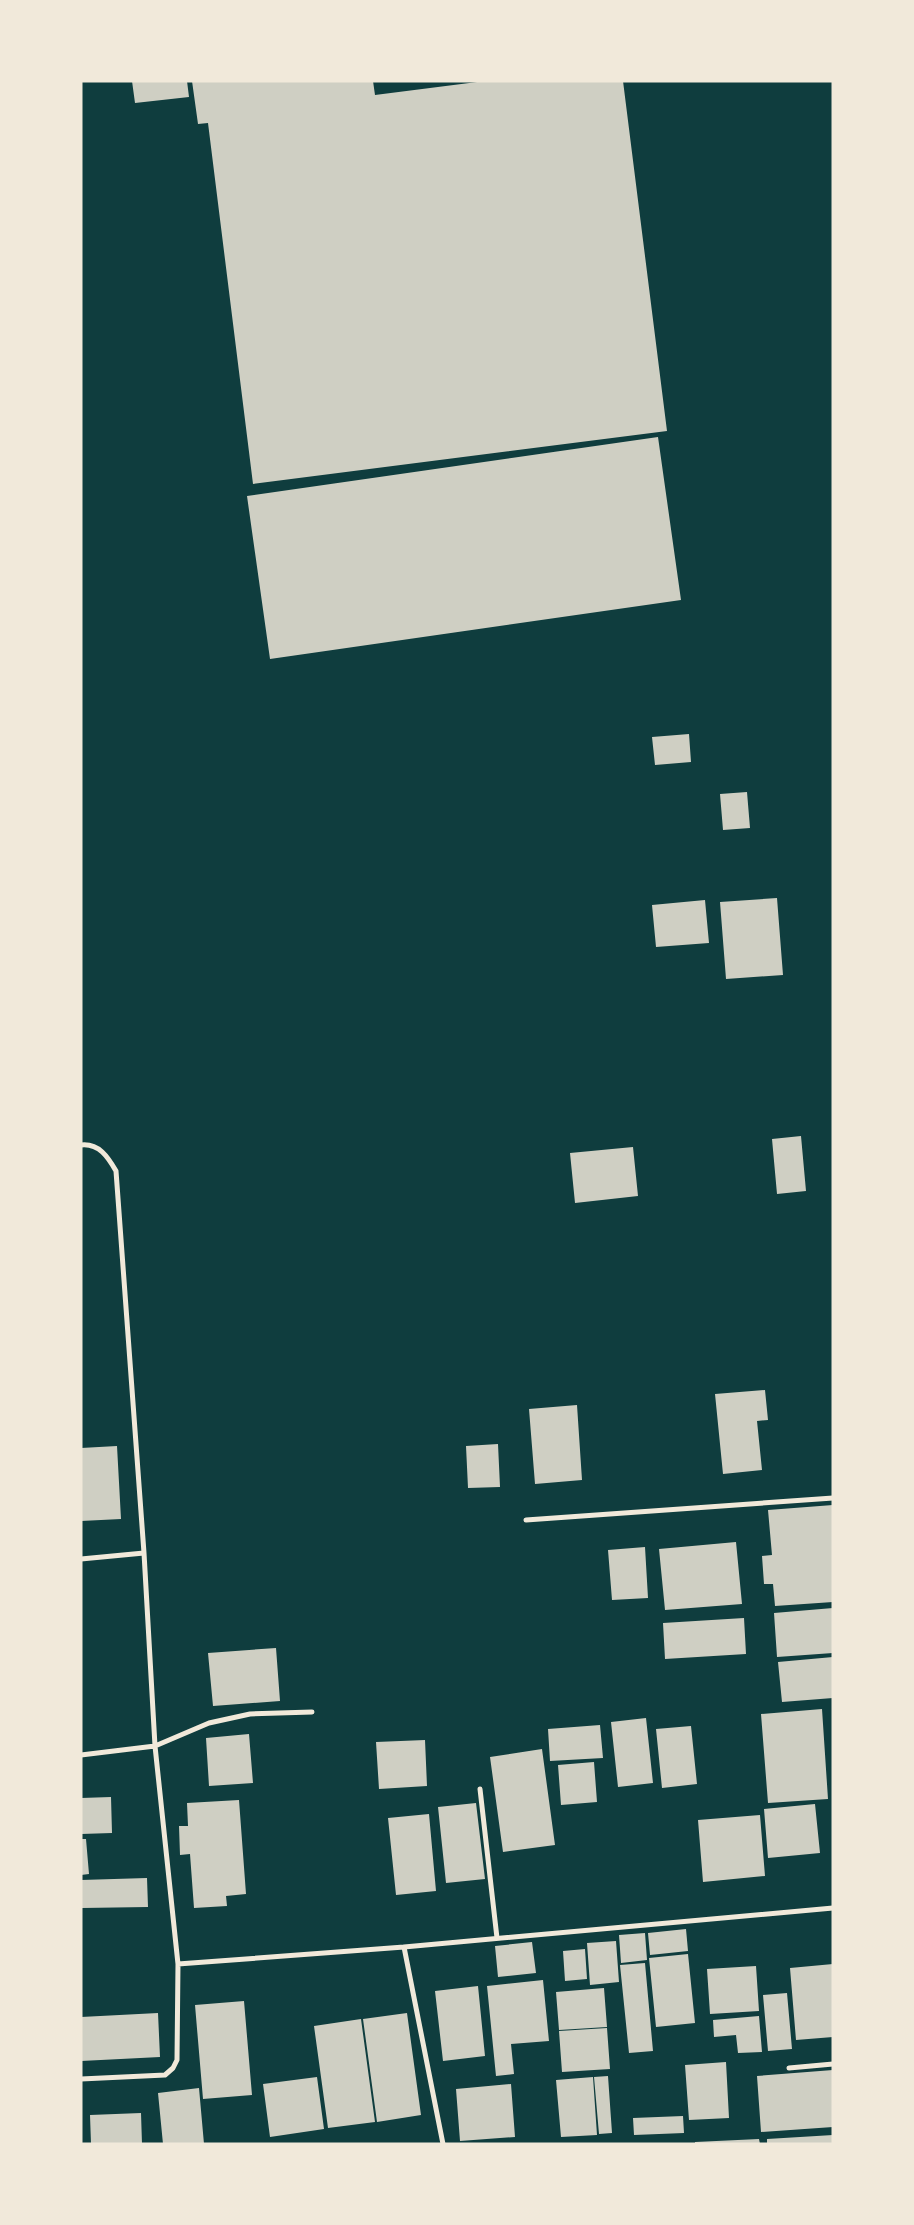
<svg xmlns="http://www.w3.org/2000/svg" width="914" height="2225" viewBox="0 0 914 2225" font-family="'IBM Plex Sans',sans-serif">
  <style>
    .building { fill: #cfcfc3 }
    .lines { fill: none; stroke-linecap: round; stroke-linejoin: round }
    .minor { stroke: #f1e9da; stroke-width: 5 }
  </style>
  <rect width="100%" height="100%" fill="#0f3d3e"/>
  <path class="building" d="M132 81H187L189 97 135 103Z
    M192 81H373L375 95 485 81H623L667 431 253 484 208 123 198 124Z
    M658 437 681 600 270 659 247 496Z
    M689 734 691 762 655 765 652 737Z
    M747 792 750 828 723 830 720 794Z
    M777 898 783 975 726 979 720 902Z
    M705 900 709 943 656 947 652 905Z
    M801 1136 806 1191 777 1194 772 1139Z
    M633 1147 638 1196 575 1203 570 1153Z
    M765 1390 768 1420 757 1421 762 1470 723 1474 715 1394Z
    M577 1405 582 1480 535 1484 529 1409Z
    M498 1444 500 1487 468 1488 466 1446Z
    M117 1446 121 1519 81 1521V1448Z
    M833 1505V1602L775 1606 773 1584H764L762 1556 772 1555 768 1510Z
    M736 1542 742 1604 665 1610 659 1549Z
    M645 1547 648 1598 612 1600 608 1550Z
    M833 1608V1653L777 1657 774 1613Z
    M744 1618 746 1654 665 1659 663 1623Z
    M276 1648 280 1701 213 1706 208 1653Z
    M833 1657V1698L782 1702 778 1662Z
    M822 1709 828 1799 768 1803 761 1714Z
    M646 1718 653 1783 618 1787 611 1722Z
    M600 1725 603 1758 550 1761 548 1729Z
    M691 1726 697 1784 662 1788 656 1729Z
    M249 1734 253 1783 209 1786 206 1738Z
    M425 1740 427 1786 379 1789 376 1742Z
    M542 1749 555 1845 503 1852 490 1757Z
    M594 1762 597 1802 561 1805 558 1765Z
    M111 1797 112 1833 81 1834V1798Z
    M239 1800 246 1894 226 1896 227 1906 194 1908 190 1854 180 1855 179 1826H188L187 1803Z
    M476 1803 485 1879 446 1883 438 1807Z
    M815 1804 820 1853 768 1858 764 1809Z
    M429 1814 436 1891 396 1895 388 1818Z
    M760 1815 765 1876 703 1882 698 1820Z
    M81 1839H86L89 1874 81 1875Z
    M147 1878 148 1907 82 1908 81 1880Z
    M686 1929 688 1951 650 1955 648 1933Z
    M645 1933 647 1960 621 1963 619 1935Z
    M616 1941 619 1982 590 1985 587 1943Z
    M532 1942 536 1973 498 1977 495 1946Z
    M585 1949 587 1979 565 1981 563 1951Z
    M688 1954 695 2023 656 2027 649 1958Z
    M645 1963 653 2051 629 2053 620 1965Z
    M833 1964V2037L796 2040 790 1968Z
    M756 1966 759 2011 710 2014 707 1969Z
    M543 1980 549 2041 511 2044 514 2074 496 2076 487 1986Z
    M478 1986 485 2056 443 2061 435 1991Z
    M604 1988 607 2027 559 2030 556 1992Z
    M787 1993 792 2049 768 2051 763 1995Z
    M244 2001 252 2095 203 2099 195 2005Z
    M158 2013 160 2057 81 2061V2017Z
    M407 2013 421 2115 377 2122 363 2019Z
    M759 2016 762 2052 738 2053 736 2035 714 2037 713 2020Z
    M361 2019 375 2122 328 2128 314 2026Z
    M607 2028 610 2069 562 2072 559 2031Z
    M726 2062 729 2118 689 2120 685 2065Z
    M833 2070V2127L761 2132 757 2076Z
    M608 2076 612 2133 599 2134 594 2077Z
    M317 2077 324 2129 270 2137 263 2084Z
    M593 2077 597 2135 561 2137 556 2080Z
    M511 2084 515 2137 460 2141 456 2089Z
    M199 2088 204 2144H163L158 2093Z
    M141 2113 142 2144H91L90 2115Z
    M683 2116 684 2133 634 2135 633 2118Z
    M833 2135V2144H767V2139Z
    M759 2139 760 2144H695V2142Z"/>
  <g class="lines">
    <path class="minor" d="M81 1145C99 1143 108 1157 116 1171L144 1553 155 1746 178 1964 177 2060 173 2068 165 2075 81 2079
      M526 1520 833 1498
      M81 1559 144 1553
      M81 1755 155 1746 209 1723 250 1714 312 1712
      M480 1789 497 1938
      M404 1947 443 2144
      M178 1964 404 1947 833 1908
      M789 2068 833 2064"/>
  </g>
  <rect width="914" height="2225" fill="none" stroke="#f1e9da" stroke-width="165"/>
</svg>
